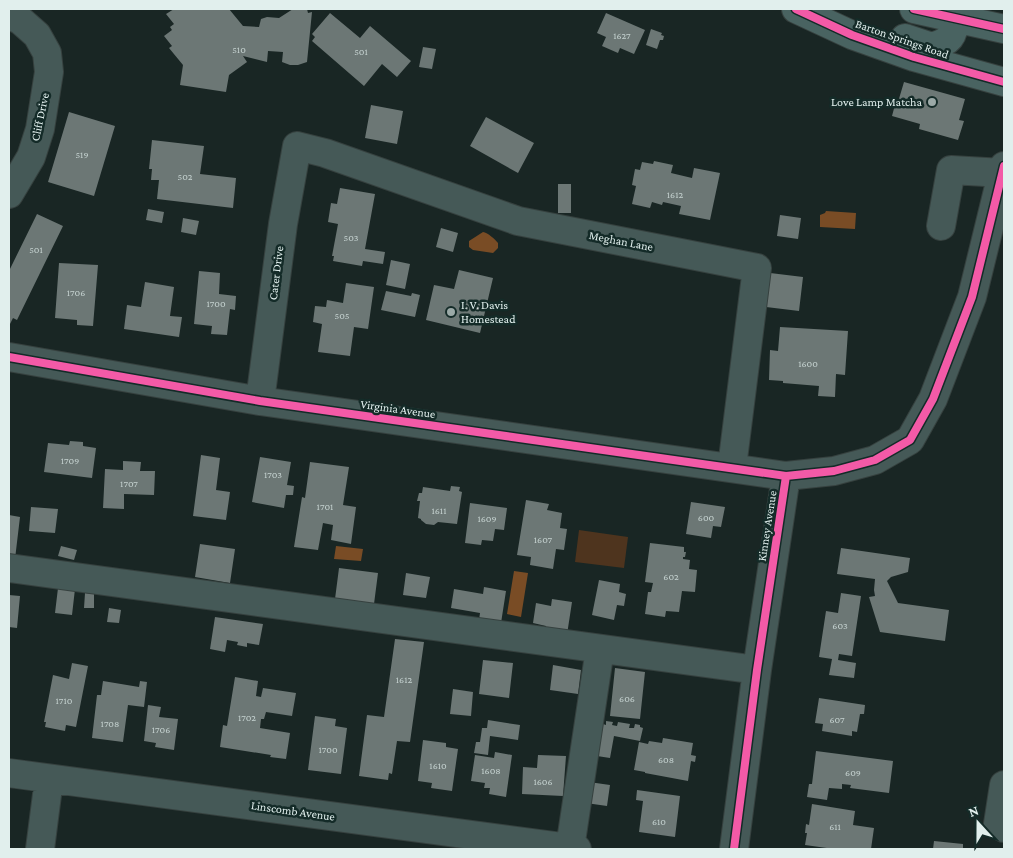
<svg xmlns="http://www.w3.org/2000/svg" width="1013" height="858" viewBox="0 0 1013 858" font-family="'Crimson Pro',serif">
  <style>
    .green { fill: #4e341e }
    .water { fill: #794c25 }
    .building { fill: #6c7775 }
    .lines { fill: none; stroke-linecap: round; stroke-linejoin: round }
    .minor-casing { stroke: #36413f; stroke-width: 30 }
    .major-casing { stroke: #36413f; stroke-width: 30 }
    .minor { stroke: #455957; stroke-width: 28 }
    .major { stroke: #496361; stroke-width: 28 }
    .cycleway-casing { stroke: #142b28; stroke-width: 11 }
    .cycleway { stroke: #f35aa7; stroke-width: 8 }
    .poi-dot { fill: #9ba9a7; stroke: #142b28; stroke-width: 2 }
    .labels { text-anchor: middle; stroke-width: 5; stroke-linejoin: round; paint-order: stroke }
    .number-label { font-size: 10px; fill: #c4d1cf }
    .street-label { font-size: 12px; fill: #e1efed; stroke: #142b28 }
    .poi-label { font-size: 12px; fill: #e1efed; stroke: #142b28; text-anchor: end }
  </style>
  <rect width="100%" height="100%" fill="#192624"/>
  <path class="green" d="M579 530 628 537 624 568 575 562Z"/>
  <path class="water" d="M826 211 856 213 855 229 820 227V215L825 213Z
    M483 232C488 233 495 239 498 243V248L493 253 473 250 469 247V241Z
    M336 546 363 549 361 561 334 559Z
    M514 571 528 573 521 617 507 614Z"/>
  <path class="building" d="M174 9H229L243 26 259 27 261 19 267 17 279 18 293 9H307L308 13 312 12 307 62 298 65H290L282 62 283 52 268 51 267 62 243 56 247 62 229 75 226 92 180 85 183 65 169 48 172 46 164 36 172 30 170 27 174 24 166 14Z
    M330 13 360 38 370 26 411 61 397 77 382 64 364 86 312 41 315 37 312 34Z
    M606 13 645 30 634 54 620 48 618 53 602 46 606 37 597 33Z
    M651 29 662 33 661 35 664 36 663 40H660L657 49 646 45Z
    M423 47 436 49 432 69 419 67Z
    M904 82 965 99 959 120 964 121 958 140 919 129 920 124 892 116 896 101 898 102Z
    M371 105 403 111 397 144 365 138Z
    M69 112 115 126 94 196 48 182Z
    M486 117 534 143 518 173 470 146Z
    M152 140 204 146 200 174 236 178 233 208 157 199 159 180H151L152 169H149Z
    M654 161 673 165 671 173 692 178 694 168 720 173 710 220 679 214 681 206 663 202 662 205 652 202 650 208 632 204 636 186 632 185 635 169 640 170 642 162 653 164Z
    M558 184H571V213H558Z
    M340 188 375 194 365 249 385 252 383 264 363 261 362 266 333 261 334 256H332L338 224 328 222 331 203 337 204Z
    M148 209 164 212 162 223 146 220Z
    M37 214 63 226 17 320 13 318 9 326V271Z
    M780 215 801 218 798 239 777 236Z
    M183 218 199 221 196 235 181 232Z
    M441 228 458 233 453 252 436 247Z
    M391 260 410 264 405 289 386 285Z
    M59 263 98 265 93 326 77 325V320L55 318Z
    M459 270 493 278 480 333 426 320 434 285 454 289Z
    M199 271 220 273 219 294 236 296 235 310 230 309 227 335 211 334 212 326 194 324Z
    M762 272 803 277 799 311 759 306Z
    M145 282 174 287 170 316 182 317 179 337 124 329 127 305 141 307Z
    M346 283 374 287 368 329 354 327 350 356 318 352 322 324 313 322 315 306 326 307 327 300 343 303Z
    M386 291 411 296 412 293 420 295 415 317 381 310Z
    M780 327 848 331 845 375 836 374 835 397 818 396 819 386 783 383V381L769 380 770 350 778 351Z
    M70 441 83 442V446L96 448 92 478 44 472 48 443 69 445Z
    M201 455 220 458 216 490 230 492 226 520 193 516Z
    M260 457 291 462 287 485 294 486 293 495H286L284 508 252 502Z
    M123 461 141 462 140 471H155L154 495 124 494V509L103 508 105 469 123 470Z
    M310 462 349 467 343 505 356 507 351 544 331 540 333 525 323 523 318 550 294 547 302 497 305 498Z
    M451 486 460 487 459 491 462 492 457 524 438 522 434 525 426 524 421 520V519L418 518 420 501H417L419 493H422L423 487 450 491Z
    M526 500 549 504 547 510 562 513 560 528 567 529 564 550 556 549 553 569 530 565 531 557 517 555Z
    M691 502 725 507 721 527 713 526 711 538 686 534Z
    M470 503 507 508 504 530 495 529 493 541 482 540 481 545 465 543Z
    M31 507 58 509 55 533 29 531Z
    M9 515 20 517 15 559 9 558Z
    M650 543 684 547V552H686L685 557H683V559L690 560 689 569 697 570 695 592 682 591 679 612 666 611 665 617 645 614 648 592H651L653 583 645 582Z
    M200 544 235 549 230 583 195 577Z
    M61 546 77 550 74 560 58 556Z
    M841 548 910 558 908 572 891 577 887 581 898 603 949 610 945 641 880 632 869 597 875 596 874 590 875 579 837 574Z
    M339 568 378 573 374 604 335 599Z
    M406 573 430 577 426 598 403 595Z
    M599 580 620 584 619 592 626 594 624 606 617 605 614 620 592 615Z
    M484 587 506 591 501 623 479 620 480 613 451 608 454 589 483 594Z
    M58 588 75 589 72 615 55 613Z
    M85 593 94 594V608H84Z
    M841 593 861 596 852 656 839 654 838 660 856 663 854 678 829 675 832 659 819 657 826 611 838 613Z
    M9 595 20 596 17 628 9 627Z
    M552 599 572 602 566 641 544 637 546 626 533 623 536 603 551 606Z
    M109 608 121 610 119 623 107 622Z
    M215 617 263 624 259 645 247 643V647L237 645 238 642 227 640 225 652 210 649Z
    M395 639 424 642 410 742 397 741 392 774 389 773 388 780 359 776 367 715 384 717Z
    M483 660 513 663 509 698 479 694Z
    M72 663 88 666 76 727 66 725 65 731 45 727 46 722H44L53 675 69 679Z
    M553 665 581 670 578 694 550 690Z
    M615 668 645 672 640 719 610 716Z
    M235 677 258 681 256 696 261 697 263 688 296 693 292 716 266 712 264 719H261L260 728 290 733 286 759 270 757 271 755 220 747 223 725 227 726Z
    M103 681 139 687 140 681 147 682 144 707 128 705 123 742 92 738 97 695H101Z
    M453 689 473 692 471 716 450 714Z
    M819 698 865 705 864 714H860L857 732 852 731V736L822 731 823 724 815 723Z
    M148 705 161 707 159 717 178 719 174 750 155 747 156 743 144 741Z
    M315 716 336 719 335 726 347 728 341 774 308 770Z
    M488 720 520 725 518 740 490 736 488 755 474 753 476 742H480L482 728H487Z
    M606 721 613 722 612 725 617 726 618 722 630 724 629 728H634L635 724 640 725V727L643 728 640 741 614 736 610 758 597 756 603 724 606 725Z
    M663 738 693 743 691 755 696 756 695 762 691 761 688 781 645 773V772L634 770 639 742 648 744 649 741 662 743Z
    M423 740 446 743V747L458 749 452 791 431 788 432 783 418 781Z
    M816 751 893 761 889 793 850 788 851 785 842 784V789L829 788 827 800 807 797 809 784H812Z
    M495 752 512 755 506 797 489 794 490 788H484L485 783 471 781 475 755 494 758Z
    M538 755 566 756 563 796 522 794 523 767 537 768Z
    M589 782 610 785 607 806 586 803Z
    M637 790 680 796 675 837 639 832 643 801 636 800Z
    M812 804 855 811 853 825 874 828 871 849H834L805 845 807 833H805L806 824 809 825Z
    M934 841 963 844V849H933Z"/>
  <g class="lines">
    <g class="minor-casing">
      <path id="minor" d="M9 15 20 20 37 35 47 53 49 72 40 129 31 157 9 194
        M941 226 951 170 1003 173
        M9 357 260 401 786 476 834 471 875 460 910 440 933 399 972 297 1004 166
        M260 401 283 224 297 146 325 153 518 221 757 268 732 467
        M9 568 757 670
        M9 773 577 849
        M1004 785 998 824 1004 828
        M570 848 600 649
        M40 849 49 779
        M734 849 757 670 786 476"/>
    </g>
    <g class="major-casing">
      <path id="major" d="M796 9 852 35 914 57 1004 82
        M914 9 1004 29
        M905 38 932 47C952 40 952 38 956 17"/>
    </g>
    <use href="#minor" class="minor"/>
    <use href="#major" class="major"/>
    <g class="cycleway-casing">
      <path id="cycleway" d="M796 9 852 35 914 57 1004 82
        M914 9 1004 29
        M9 357 260 401 786 476 834 471 875 460 910 440 933 399 972 297 1004 166
        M734 849 757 670 786 476"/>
    </g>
    <use href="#cycleway" class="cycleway"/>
  </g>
  <g class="poi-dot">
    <circle cx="932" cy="102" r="5"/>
    <circle cx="451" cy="312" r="5"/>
  </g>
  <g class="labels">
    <g class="number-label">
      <text x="622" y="39">1627</text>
      <text x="239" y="53">510</text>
      <text x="361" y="55">501</text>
      <text x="82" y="158">519</text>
      <text x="185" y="180">502</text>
      <text x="675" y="198">1612</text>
      <text x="351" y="241">503</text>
      <text x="36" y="253">501</text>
      <text x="76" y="296">1706</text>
      <text x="216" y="307">1700</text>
      <text x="342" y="319">505</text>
      <text x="808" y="367">1600</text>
      <text x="70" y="464">1709</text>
      <text x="273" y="478">1703</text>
      <text x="129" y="487">1707</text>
      <text x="325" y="510">1701</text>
      <text x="439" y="514">1611</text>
      <text x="706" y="521">600</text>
      <text x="487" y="522">1609</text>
      <text x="543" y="543">1607</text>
      <text x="671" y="580">602</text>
      <text x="840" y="629">603</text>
      <text x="404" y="683">1612</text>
      <text x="627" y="702">606</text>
      <text x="64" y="704">1710</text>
      <text x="247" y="721">1702</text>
      <text x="837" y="723">607</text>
      <text x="110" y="727">1708</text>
      <text x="161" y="733">1706</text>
      <text x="328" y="753">1700</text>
      <text x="666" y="763">608</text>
      <text x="438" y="769">1610</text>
      <text x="491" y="774">1608</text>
      <text x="853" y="776">609</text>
      <text x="543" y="785">1606</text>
      <text x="659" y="825">610</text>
      <text x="835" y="830">611</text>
    </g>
    <g class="street-label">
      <text transform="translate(902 39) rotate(19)" y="4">Barton Springs Road</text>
      <text transform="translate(40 117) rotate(-78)" y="4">Cliff Drive</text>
      <text transform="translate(621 241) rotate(11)" y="4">Meghan Lane</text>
      <text transform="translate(276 273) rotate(-83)" y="4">Cater Drive</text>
      <text transform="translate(398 409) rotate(8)" y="4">Virginia Avenue</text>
      <text transform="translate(767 526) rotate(-81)" y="4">Kinney Avenue</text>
      <text transform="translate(293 811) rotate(8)" y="4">Linscomb Avenue</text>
    </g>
    <g class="poi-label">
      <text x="922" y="106">Love Lamp Matcha</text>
      <text x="461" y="309" text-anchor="start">I. V. Davis<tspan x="461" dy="14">Homestead</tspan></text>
    </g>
  </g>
  <rect width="1013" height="858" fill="none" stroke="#e1efed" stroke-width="20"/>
  <g transform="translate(978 823) rotate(339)" stroke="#142b28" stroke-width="4" paint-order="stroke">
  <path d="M0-4L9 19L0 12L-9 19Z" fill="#e1efed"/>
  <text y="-8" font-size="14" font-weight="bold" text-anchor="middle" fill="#e1efed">N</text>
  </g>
</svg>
